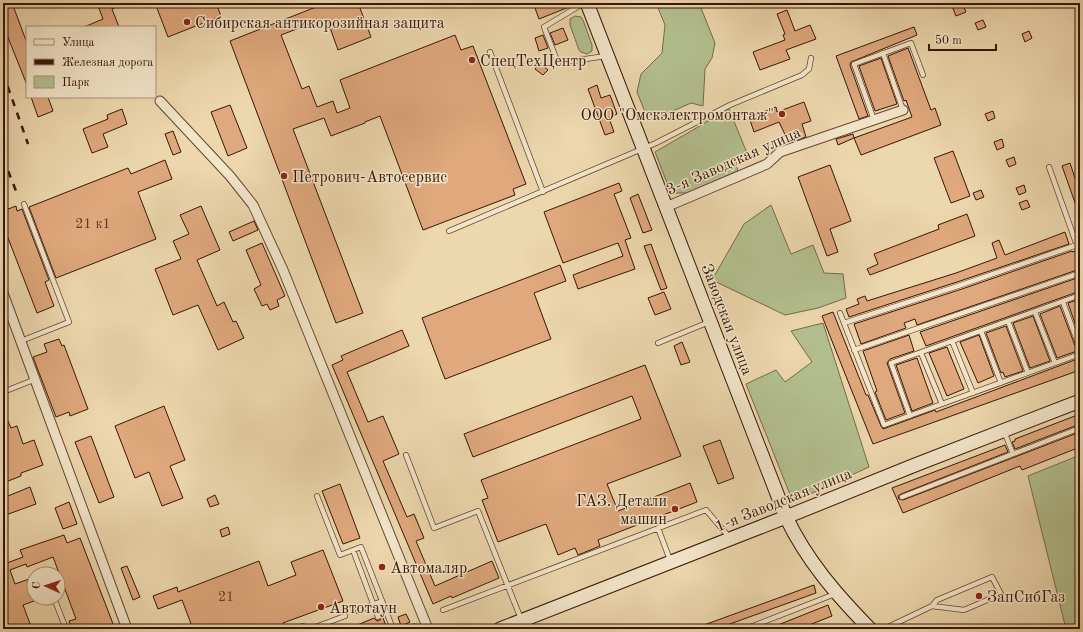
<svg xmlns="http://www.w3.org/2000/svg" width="1083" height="632" viewBox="0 0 1083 632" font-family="'Old Standard TT',serif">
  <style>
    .green { fill: #b3bf8e; stroke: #756a4a }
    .building { fill: #dfa87d; stroke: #371607 }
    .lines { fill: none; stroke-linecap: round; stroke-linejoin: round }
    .service-casing { stroke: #644630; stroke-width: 6 }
    .minor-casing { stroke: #644630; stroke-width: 11 }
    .secondary-casing { stroke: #371607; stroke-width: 15 }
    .path { stroke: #371607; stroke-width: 1.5; stroke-dasharray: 3 2; stroke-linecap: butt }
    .service { stroke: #f3e5ca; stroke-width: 4.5 }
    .minor { stroke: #f3e5ca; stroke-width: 9 }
    .secondary { stroke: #f3e5ca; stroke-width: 13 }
    .rail { stroke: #371607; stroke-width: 2.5; stroke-dasharray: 7 7; stroke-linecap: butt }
    .poi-dot { fill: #8f2418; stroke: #f3e5ca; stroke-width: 1.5 }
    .labels { text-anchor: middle; stroke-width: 3; stroke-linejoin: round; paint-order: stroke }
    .number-label { font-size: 14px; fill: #613a24 }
    .poi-label { font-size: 16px; fill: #371607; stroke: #f3e5ca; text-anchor: start }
    .street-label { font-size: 16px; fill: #371607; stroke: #f3e5ca }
  </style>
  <rect width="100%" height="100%" fill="#edd7ad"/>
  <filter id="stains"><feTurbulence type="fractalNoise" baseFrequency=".005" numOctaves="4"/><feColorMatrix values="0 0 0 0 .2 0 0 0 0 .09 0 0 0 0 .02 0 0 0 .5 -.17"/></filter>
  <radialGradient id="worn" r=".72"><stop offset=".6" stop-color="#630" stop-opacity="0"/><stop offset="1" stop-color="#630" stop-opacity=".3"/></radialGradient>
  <path class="green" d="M656 3H699L715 43 712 58 705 69 703 106 691 103 666 114 647 117 637 92 641 74 662 53 665 25Z
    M575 16 581 17 583 20 592 45V51L587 54 581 52 579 50 570 25V19Z
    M729 109 747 153 734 159 738 171 691 193H671L655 152Z
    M771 205 791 254 813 245 824 273 843 274 846 298 818 308 785 315 712 280 744 224Z
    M823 323 869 467 793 502 746 384 776 370 785 382 812 362 791 331Z
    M1080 455V629H1066L1028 476Z"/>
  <path class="building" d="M3 3H12L27 43V85L3 25Z
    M97 3H126L112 9 119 27H84L103 19Z
    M155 3H216L221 16 168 37Z
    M326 3H358L371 37 338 50 327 19 321 22 320 20 281 35 302 89 309 86 317 107 333 101 337 113 350 108 340 80 455 35 461 50 473 46 526 184 513 189 515 195 423 230 380 116 365 122V123L331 136 324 118 293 129 363 313 336 323 230 41Z
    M547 3H577L569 7 539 19 535 8Z
    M959 3H962L966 12 956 16 952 6Z
    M787 10 795 31 810 25 816 39 786 50 790 59 760 70 753 52 785 40 783 35 785 34 777 14Z
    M983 20 986 27 978 30 975 23Z
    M914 27 917 35 851 62 850 65 868 116 859 119 836 56Z
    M563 28 568 40 555 45 550 33Z
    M1029 31 1032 38 1025 42 1022 34Z
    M543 35 548 48 539 51 535 38Z
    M908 48 931 110 935 108 941 125 861 155 854 138 912 117 906 100 904 101 888 56Z
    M881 58 897 104 875 111 859 66Z
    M540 63 548 70 543 75 535 69Z
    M597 85 601 98 610 95 617 114 609 118 614 132 605 135 588 89Z
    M31 97H48L53 111 38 117Z
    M804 102 811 121 802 124 806 137 789 143 779 122 754 132 749 117 776 107 777 112Z
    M230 105 247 148 228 156 211 112Z
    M122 109 127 124 103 134 108 147 92 153 83 129 108 119 107 115Z
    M993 111 995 118 988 121 985 114Z
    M173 131 181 152 173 155 165 134Z
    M853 134 854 138 838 145 836 139Z
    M1002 139 1004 147 997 150 994 142Z
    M953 151 970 196 951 203 934 158Z
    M1014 157 1016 164 1009 167 1006 160Z
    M165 160 172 179 138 192 156 239 56 278 29 207 128 168 131 174Z
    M1070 163 1080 193V214H1079L1062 166Z
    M830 165 851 221 830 229 838 252 827 256 798 177Z
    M619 183 622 191 614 194 631 238 625 240 635 269 578 289 573 275 623 256 618 243 563 263 544 212Z
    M1024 185 1026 192 1019 195 1016 188Z
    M981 190 984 197 976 200 973 193Z
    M638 194 652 230 643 233 630 198Z
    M1027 200 1030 207 1022 210 1019 203Z
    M16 206 17 211 22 209 49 280 45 282 54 306 37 313 3 225V211Z
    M201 206 220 250 197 260 217 306 224 302 233 322 236 321 244 338 218 350 198 305 173 315 155 269 181 259 173 241 189 234 180 215Z
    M967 214 975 236 870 275 867 269 878 264 874 254 939 229 938 225Z
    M254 221 258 230 233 241 229 232Z
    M1065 232 1069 244 960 281 849 317 846 309 859 304 857 299 865 296 867 301 956 273 997 258 992 243 999 240 1005 255Z
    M262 243 285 296 277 300 279 306 270 310 267 304 262 306 254 289 261 285 246 250Z
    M651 244 667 288 661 290 644 246Z
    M1072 251V252L1075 251 1080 265V269L917 325 915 319 904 323 906 328 861 344 854 324 962 289Z
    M560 265 566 281 534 293 551 339 445 379 422 318Z
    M1080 277V291L926 346 920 332Z
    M664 292 671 309 655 315 648 298Z
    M1080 299V338L1068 303Z
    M1060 306 1077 351 1057 358 1040 314Z
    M833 312 866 395H868L881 426 883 429 935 410 936 412 1080 358V370L873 444 822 316Z
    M1033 316 1050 361 1030 368 1013 323Z
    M1006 326 1023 371 1005 377 1003 372 1001 373 986 333Z
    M402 330 409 346 347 372 368 422 383 416 399 454 383 461 407 517 414 514 424 538 416 541 435 586 492 561 499 578 452 598 451 596 433 604 332 365 343 360 341 356Z
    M909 335 914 351 890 359 887 363 905 413 886 420 875 392 877 391 863 351Z
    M979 335 994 376 978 383 960 342Z
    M59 339 62 346 64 345 88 409 70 416 69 412 56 417 33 357 47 352 44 344Z
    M682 342 690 362 681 365 674 346Z
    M947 347 964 389 947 396 929 353Z
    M917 358 933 403 912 411 896 365Z
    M645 365 681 456 607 484 618 511 690 483 697 502 598 540 600 546 578 555 575 548 558 555 546 524 498 542 482 500 488 498 481 480 641 419 632 396 473 457 464 434Z
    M164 406 185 460 170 466 183 498 162 506 149 472 135 478 115 426Z
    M3 410 11 428 17 426 23 444 34 440 43 465 21 473V476L3 483Z
    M1080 414V424L1015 449 1012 442 1015 441V439Z
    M1080 432V447L1022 470 1020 466 903 513 892 488 1005 445 1008 452 901 494 898 496 899 499 903 500Z
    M91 436 114 497 99 503 75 442Z
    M720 440 734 478 718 484 703 446Z
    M340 484 360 538 343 544 322 491Z
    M30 487 36 504 3 516V498Z
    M215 495 219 504 210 507 207 499Z
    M69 502 77 524 63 529 55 508Z
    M228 527 230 534 222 537 220 530Z
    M64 535 67 543 80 538 115 629H72L69 621 76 619 53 557 27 567 26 564 10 570 15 584 29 579 34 592V601L23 605 32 629H3V554L7 563 23 557 20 550Z
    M323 550 343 601 283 623V625L273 629H193L182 600 158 609 153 596 177 587 178 592 259 561 268 586 296 575 291 562Z
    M127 566 140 597 133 600 121 568Z
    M814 585 816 593 716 629H693Z
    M828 605 832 616 799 629H768Z
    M406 614 410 622 401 626 398 617Z
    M382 615 387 629H348L374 618 377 621 380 620Z"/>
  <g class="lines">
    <g class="service-casing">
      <path id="service" d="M584 3 544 27 558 63 606 56
        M490 52 543 192
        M883 53 903 110
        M874 120 854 64 911 43 923 75
        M1049 167 1080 254
        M449 231 656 143 730 105 802 75 809 69 811 58
        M1063 302 1080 349
        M1035 312 1055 363
        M840 313 884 425 1080 354
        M1008 321 1028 373
        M844 323 961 285 1077 245
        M981 331 1001 383
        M21 341 69 322 24 204
        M952 341 973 393
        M658 343 709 322
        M854 350 1080 273
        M921 353 942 404
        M3 392 36 379
        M910 416 891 363 1080 295
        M1004 431 1013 454
        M406 455 434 528 478 511 521 619
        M317 496 340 555 361 547 393 629
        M902 497 1080 428
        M658 528 670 560
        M353 550 378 617
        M54 598 66 629
        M443 610 706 510 730 538
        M358 611 382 601
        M295 629 303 626 304 629
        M310 629 345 616
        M745 629 835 594
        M884 629 932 606 964 610 1001 594 992 577 937 600 932 606"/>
    </g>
    <g class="minor-casing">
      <path id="minor" d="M160 101 230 176 253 205 283 270 428 629
        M666 207 767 164 780 152 903 110
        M3 293 127 629"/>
    </g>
    <g class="secondary-casing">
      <path id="secondary" d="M587 3 786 517C807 561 836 594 870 629
        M500 629 786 517 915 465 1080 401"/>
    </g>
    <path class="path" d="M403 629 417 623"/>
    <use href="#service" class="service"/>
    <use href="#minor" class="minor"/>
    <use href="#secondary" class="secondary"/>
    <path class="rail" d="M3 73 28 144
      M3 158 18 196"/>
  </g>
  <g class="poi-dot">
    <circle cx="187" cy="22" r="4"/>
    <circle cx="472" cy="60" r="4"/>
    <circle cx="782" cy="114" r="4"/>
    <circle cx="284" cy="176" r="4"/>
    <circle cx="675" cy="509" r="4"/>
    <circle cx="382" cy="567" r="4"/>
    <circle cx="979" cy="596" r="4"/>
    <circle cx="321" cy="607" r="4"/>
  </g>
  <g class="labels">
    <g class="number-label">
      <text x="93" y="228">21 к1</text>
      <text x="226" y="601">21</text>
    </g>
    <g class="poi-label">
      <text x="195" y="28">Сибирская антикорозийная защита</text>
      <text x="480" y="66">СпецТехЦентр</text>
      <text x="774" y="120" text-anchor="end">ООО "Омскэлектромонтаж"</text>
      <text x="292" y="182">Петрович-Автосервис</text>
      <text x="667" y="506" text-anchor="end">ГАЗ. Детали<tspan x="667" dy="18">машин</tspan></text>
      <text x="390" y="573">Автомаляр</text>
      <text x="987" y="602">ЗапСибГаз</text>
      <text x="329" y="613">Автотаун</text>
    </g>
    <g class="street-label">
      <text transform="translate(733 160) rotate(-24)" y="6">3-я Заводская улица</text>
      <text transform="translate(728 319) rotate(69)" y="6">Заводская улица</text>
      <text transform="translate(783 499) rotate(-22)" y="6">1-я Заводская улица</text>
    </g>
  </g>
  <rect width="1083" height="632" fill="none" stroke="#edd7ad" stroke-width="16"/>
  <rect x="4" y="4" width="1075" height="624" fill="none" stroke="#371607" stroke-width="2"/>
  <rect x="8" y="8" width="1067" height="616" fill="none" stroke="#371607"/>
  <rect x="26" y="26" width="130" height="72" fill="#f3e5ca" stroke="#a8927c"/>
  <rect x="34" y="39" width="20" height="6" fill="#f3e5ca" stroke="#a8927c"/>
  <text x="62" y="46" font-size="12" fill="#371607">Улица</text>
  <rect x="34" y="59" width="20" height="6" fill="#371607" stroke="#a8927c"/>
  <text x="62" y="66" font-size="12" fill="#371607">Железная дорога</text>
  <rect x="34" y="76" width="20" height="12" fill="#b3bf8e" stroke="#a8927c"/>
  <text x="62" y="86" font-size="12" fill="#371607">Парк</text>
  <g transform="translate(46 586) rotate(273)"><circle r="19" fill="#f3e5ca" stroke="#a8927c"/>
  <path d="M0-3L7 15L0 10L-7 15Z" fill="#8f2418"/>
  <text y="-6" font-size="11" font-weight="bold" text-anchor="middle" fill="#371607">С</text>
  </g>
  <path d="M929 44v6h67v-6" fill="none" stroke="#371607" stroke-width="2"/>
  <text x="935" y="44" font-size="12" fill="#371607" stroke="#f3e5ca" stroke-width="3" paint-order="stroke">50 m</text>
  <rect width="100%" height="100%" filter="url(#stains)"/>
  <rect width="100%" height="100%" fill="url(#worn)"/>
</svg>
